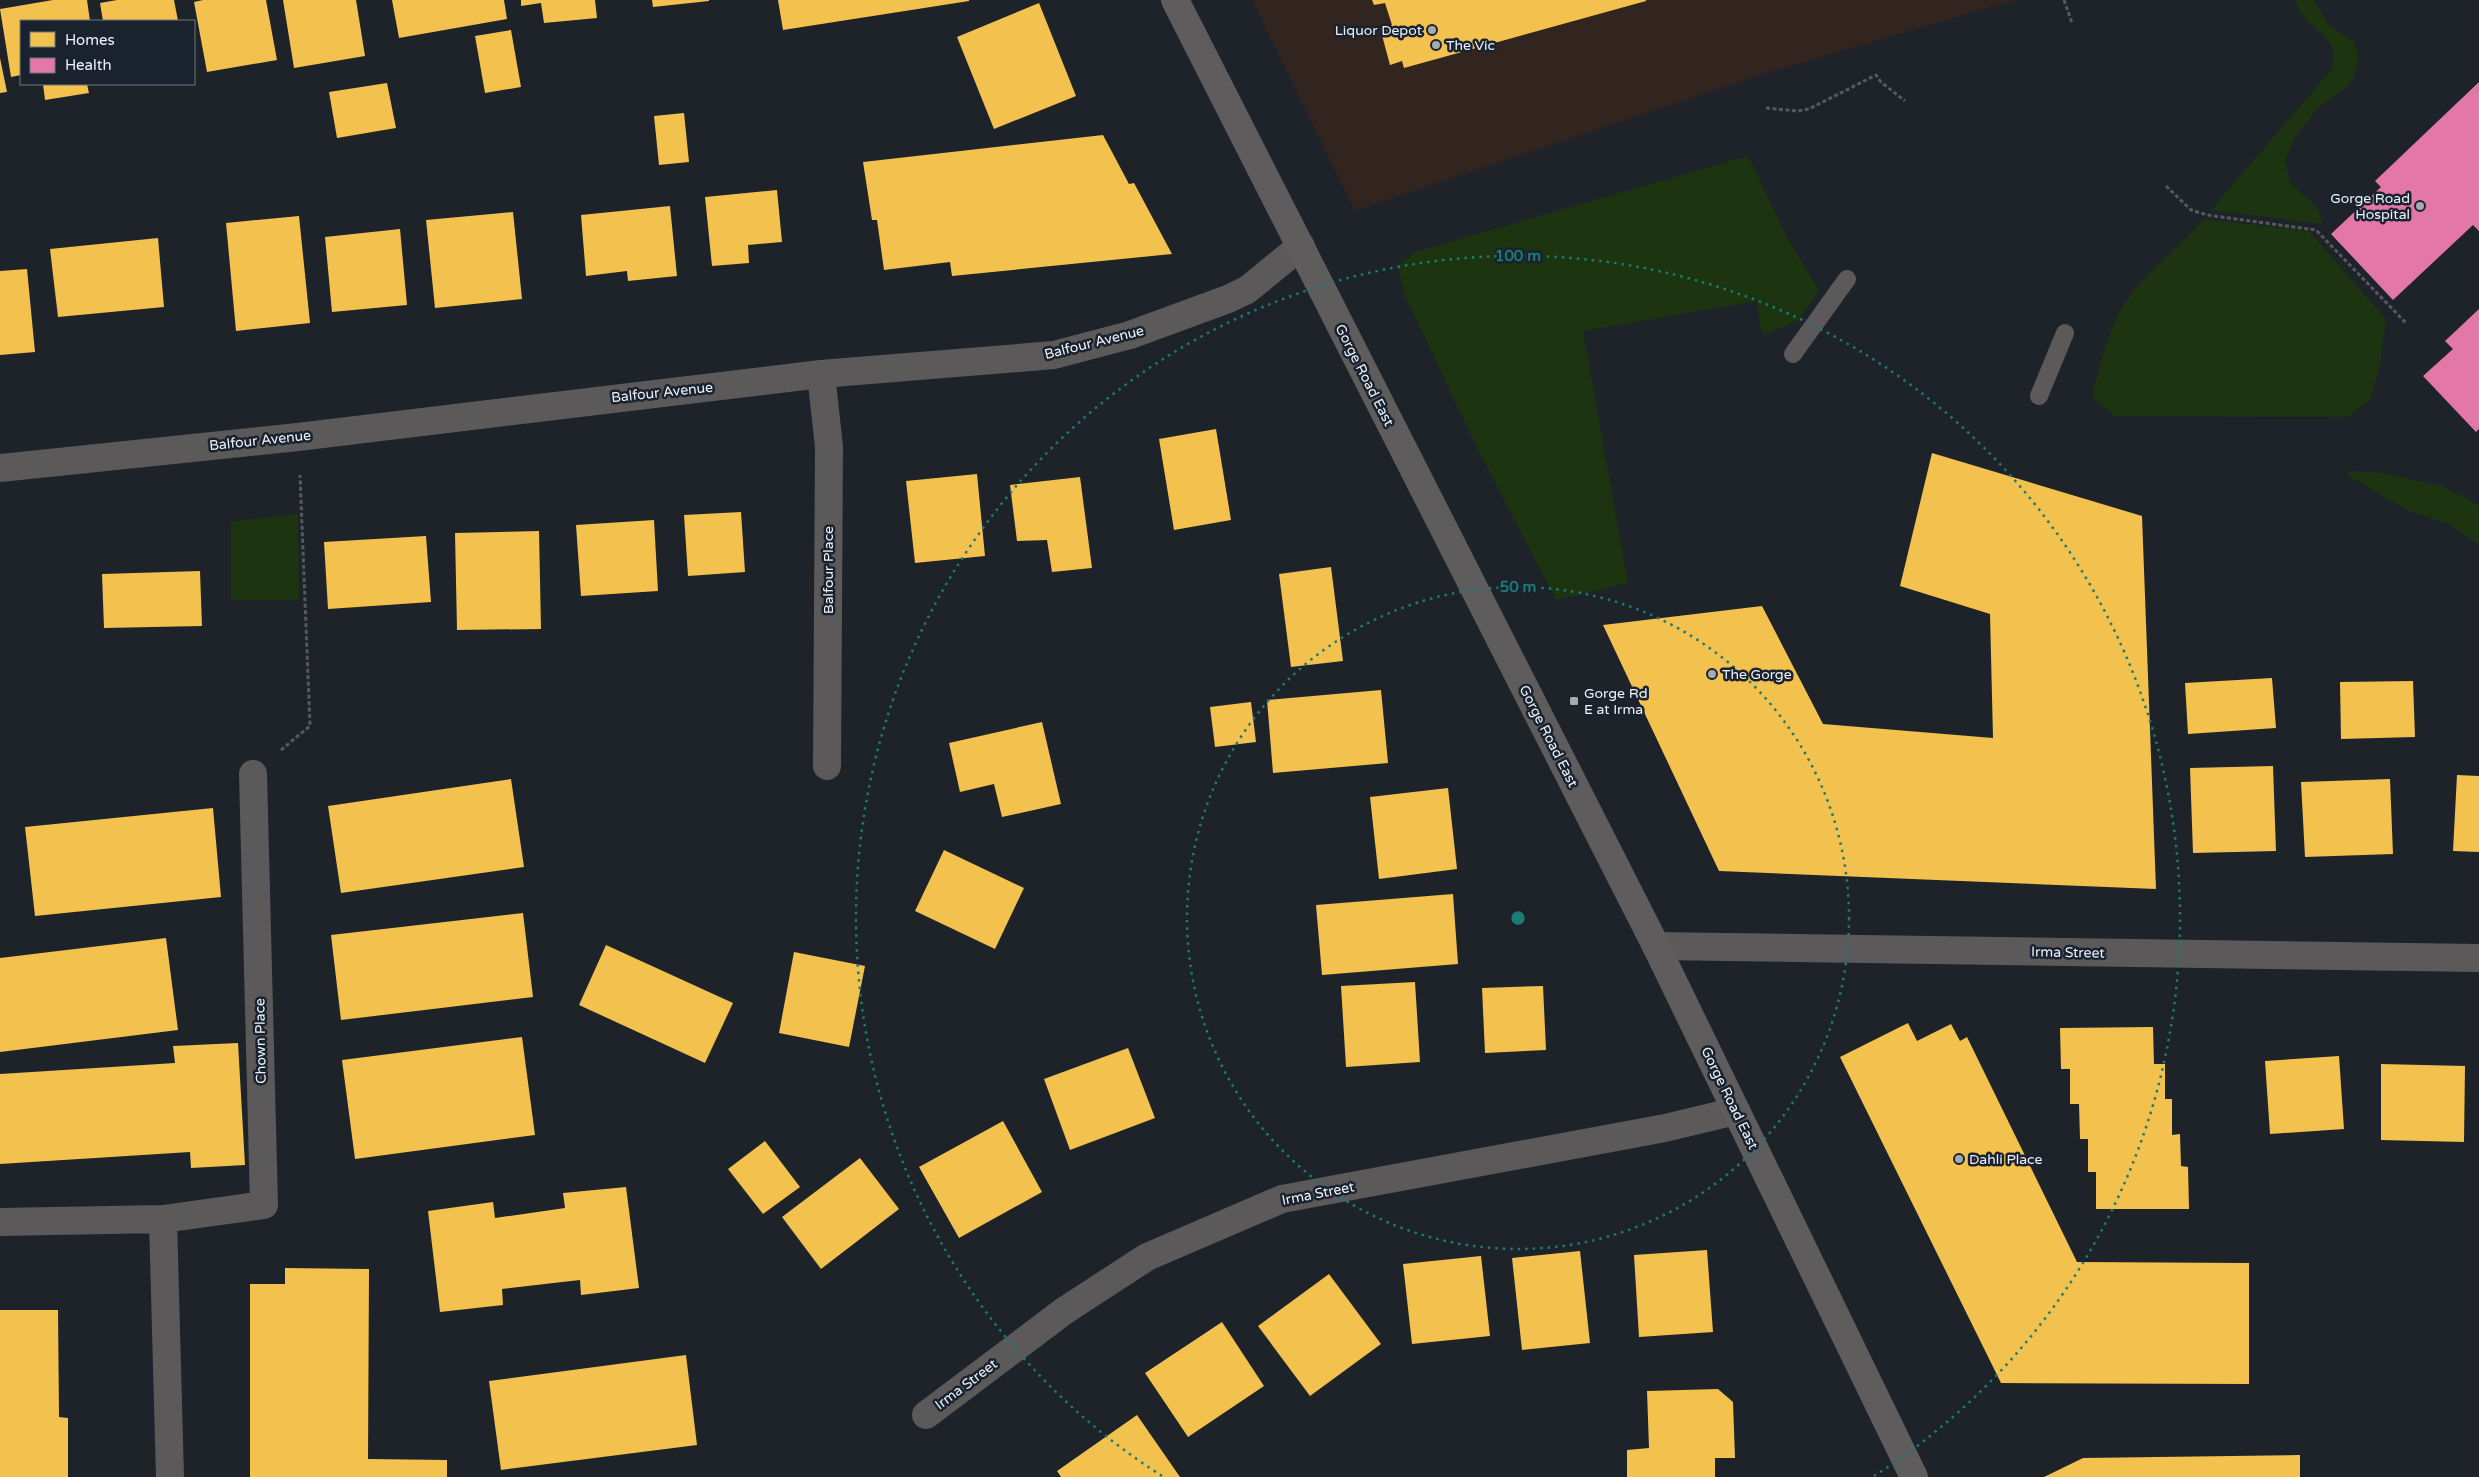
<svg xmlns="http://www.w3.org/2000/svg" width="2479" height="1477" viewBox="0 0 2479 1477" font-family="'Varela Round',sans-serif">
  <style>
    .commercial { fill: #32241e }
    .green { fill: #1c340f }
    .homes { fill: #f2c14e }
    .health { fill: #e377a8 }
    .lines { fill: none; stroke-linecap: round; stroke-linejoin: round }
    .path { stroke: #59595c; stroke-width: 3; stroke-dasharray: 4 2.5; stroke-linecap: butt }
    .service { stroke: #5b595a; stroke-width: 18 }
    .minor { stroke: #5b595a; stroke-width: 28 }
    .secondary { stroke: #5e5c5d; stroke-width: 28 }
    .ring { fill: none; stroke: #1a7c75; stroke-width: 2.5; stroke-dasharray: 2.5 5 }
    .poi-dot { fill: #a5aab2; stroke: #1a222e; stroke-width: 2 }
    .labels { text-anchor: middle; stroke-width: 5; stroke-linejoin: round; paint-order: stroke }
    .poi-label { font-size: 14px; fill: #edf3fc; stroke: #1a222e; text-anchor: start }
    .street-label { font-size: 14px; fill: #edf3fc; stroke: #1a222e }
    .centre { fill: #1a7c75; stroke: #1a222e; stroke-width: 2.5 }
    .ring-label { font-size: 15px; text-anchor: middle; font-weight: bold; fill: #1a7c75; stroke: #1a222e; stroke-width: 5; stroke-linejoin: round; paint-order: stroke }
  </style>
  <rect width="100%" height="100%" fill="#1e232a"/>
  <path class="commercial" d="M1252 0H2016L1774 71 1355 211Z"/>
  <path class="green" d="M2295 0H2314L2328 24 2353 41 2359 57 2353 80 2345 89 2320 106 2296 136 2285 160 2290 183 2318 208 2322 224 2211 210 2332 69C2339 40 2320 36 2304 17 2300 12 2298 6 2295 0Z
    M1748 156 1788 239 1819 290 1799 320 1762 335 1757 301 1583 331 1628 583 1556 600 1474 442 1404 293 1398 266 1415 252Z
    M2204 219 2309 231 2386 319 2380 365 2370 400 2347 417 2115 416 2092 396C2100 366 2107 332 2123 306 2144 273 2178 248 2204 219Z
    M2350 471 2382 473 2442 486 2479 505V545L2451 525 2407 510 2347 475Z
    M298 514 299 600H231V522Z"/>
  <path class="homes" d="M53 0H87L90 21H21V75L11 77 0 9Z
    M117 0H174L178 21H103L100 3Z
    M203 0H266L277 60 207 72 194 2Z
    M283 0H356L365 56 294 68Z
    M392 0H504L507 19 399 38Z
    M521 0H595L597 18 544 23 541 3 521 6Z
    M652 0H709V1L653 7Z
    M778 0H969V1L783 30Z
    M1372 0H1646V1L1404 68 1402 61 1390 65 1380 28 1392 25 1385 3 1374 5Z
    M1039 3 1076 96 994 129 957 37Z
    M511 30 521 87 485 93 475 36Z
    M0 58 7 92 0 93Z
    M387 83 396 128 337 138 329 92Z
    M43 84H87L89 93 45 100Z
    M684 113 689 162 659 165 654 116Z
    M1103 135 1129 184 1134 183 1172 254 952 276 950 262 884 270 877 220H872L863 162Z
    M777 190 782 242 748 245 749 263 712 266 705 197Z
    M670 206 677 276 628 281 627 271 586 276 581 215Z
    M513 212 522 299 435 308 426 220Z
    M299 216 310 323 236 331 226 223Z
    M400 229 407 305 332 312 325 237Z
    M158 238 164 307 58 317 50 249Z
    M27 269 35 352 0 355V271Z
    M1216 429 1231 520 1174 530 1159 439Z
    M1932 453 2142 516 2156 889 1719 871 1603 625 1762 606 1823 724 1993 738 1990 614 1900 586Z
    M977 474 985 556 915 563 906 481Z
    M1080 477 1092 568 1052 572 1047 540 1017 541 1010 485Z
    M741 512 745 572 688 576 684 515Z
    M654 520 658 591 581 596 576 525Z
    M539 531 541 629 457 630 455 533Z
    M426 536 431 602 328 609 324 542Z
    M1331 567 1343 661 1291 667 1279 574Z
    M200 571 202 626 104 628 102 574Z
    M2272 678 2276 728 2188 734 2185 683Z
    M2413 681 2415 737 2341 739 2340 682Z
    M1381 690 1388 763 1273 773 1267 700Z
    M1251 702 1256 742 1215 747 1210 707Z
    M1042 722 1061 804 1002 817 994 784 960 792 949 743Z
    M2273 766 2276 851 2193 853 2190 768Z
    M2457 775 2479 776V852L2453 851Z
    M511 779 524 867 341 893 328 806Z
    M2390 779 2393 854 2305 857 2301 782Z
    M1448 788 1457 869 1379 879 1370 797Z
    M213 808 221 897 35 916 25 827Z
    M944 850 1024 888 995 949 915 911Z
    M1453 894 1458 964 1322 975 1316 905Z
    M523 913 533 997 341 1020 331 935Z
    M166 938 178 1030 0 1052V958Z
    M606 945 733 1003 705 1063 579 1005Z
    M794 952 865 966 849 1047 779 1033Z
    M1415 982 1420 1062 1346 1067 1341 986Z
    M1543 986 1546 1050 1485 1053 1482 988Z
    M1908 1023 1917 1041 1951 1024 1960 1041 1967 1037 2077 1262 2249 1263V1384L2001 1383 1840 1057Z
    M2153 1027 2154 1064H2165V1099H2172V1135L2180 1134 2181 1166 2188 1167 2189 1209H2096V1172H2088V1139H2080L2079 1104H2070V1069H2061L2060 1028Z
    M522 1037 535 1135 355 1159 342 1060Z
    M238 1043 245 1165 191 1168 190 1152 0 1164V1074L175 1063 173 1046Z
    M1128 1048 1155 1118 1070 1150 1044 1079Z
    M2339 1056 2344 1129 2270 1134 2265 1061Z
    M2381 1064 2465 1066 2464 1142 2381 1140Z
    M1003 1121 1042 1192 959 1238 919 1167Z
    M765 1141 800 1187 763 1214 728 1169Z
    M860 1158 899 1209 821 1269 782 1217Z
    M626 1187 639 1288 581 1295 580 1280 502 1289 503 1305 440 1312 428 1211 493 1202 495 1218 565 1208 563 1193Z
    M1707 1250 1713 1332 1639 1337 1634 1255Z
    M1580 1251 1590 1343 1522 1350 1512 1258Z
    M1481 1256 1490 1336 1412 1344 1403 1264Z
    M285 1268 369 1269 368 1459 447 1460V1477H250V1284H285Z
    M1329 1274 1381 1344 1310 1396 1258 1326Z
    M0 1310H58L59 1417 68 1418V1477H0Z
    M1222 1322 1264 1386 1188 1437 1145 1373Z
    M686 1355 697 1445 501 1470 489 1381Z
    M1718 1389 1733 1402 1735 1458H1715V1477H1627V1450L1649 1448 1647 1391Z
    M1137 1415 1180 1477H1061L1057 1471Z
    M2300 1455V1477H2044L2083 1458Z"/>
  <path class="health" d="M2479 82V231L2473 225 2393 300 2331 234 2381 187 2375 181Z
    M2479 309V429L2476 432 2423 376 2453 349 2445 341Z"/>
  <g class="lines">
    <path class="path" d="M2064 0 2072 23
      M1766 108 1797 111 1809 109 1876 75 1881 82 1905 101
      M2166 186 2191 210 2207 215 2316 230 2406 323
      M281 750 310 726 300 475"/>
    <path class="service" d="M1793 354 1847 279
      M2039 396 2065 333"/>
    <path class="minor" d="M821 374 829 447 827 766
      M0 468 298 437 821 374 1054 355 1130 335 1228 299 1247 290 1301 246
      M1656 946 2479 958
      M163 1219 170 1477
      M0 1222 163 1219 264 1205 253 774
      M926 1415 1064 1311 1147 1257 1282 1199 1665 1128 1736 1111"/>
    <path class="secondary" d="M1175 0 1656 946 1914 1477"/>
  </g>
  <g class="ring">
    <circle cx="1518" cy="918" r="331"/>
    <path d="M1162 1476A662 662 0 1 1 1874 1476"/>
  </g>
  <g class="poi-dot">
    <circle cx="1432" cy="30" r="5"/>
    <circle cx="1436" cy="45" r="5"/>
    <circle cx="2420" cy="206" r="5"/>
    <circle cx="1712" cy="674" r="5"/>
    <rect x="1569" y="696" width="10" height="10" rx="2.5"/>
    <circle cx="1959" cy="1159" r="5"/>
  </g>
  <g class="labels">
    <g class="poi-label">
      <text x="1422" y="35" text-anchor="end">Liquor Depot</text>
      <text x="1446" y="50">The Vic</text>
      <text x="2410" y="203" text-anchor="end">Gorge Road<tspan x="2410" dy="16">Hospital</tspan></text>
      <text x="1722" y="679">The Gorge</text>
      <text x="1584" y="698">Gorge Rd<tspan x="1584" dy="16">E at Irma</tspan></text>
      <text x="1969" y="1164">Dahli Place</text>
    </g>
    <g class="street-label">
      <text transform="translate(1094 342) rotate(-14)" y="5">Balfour Avenue</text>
      <text transform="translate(1365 375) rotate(63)" y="5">Gorge Road East</text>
      <text transform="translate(662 392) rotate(-6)" y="5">Balfour Avenue</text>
      <text transform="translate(260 440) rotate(-6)" y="5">Balfour Avenue</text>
      <text transform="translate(828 570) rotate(-90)" y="5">Balfour Place</text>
      <text transform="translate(1549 736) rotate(63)" y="5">Gorge Road East</text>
      <text transform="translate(2068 952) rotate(1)" y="5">Irma Street</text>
      <text transform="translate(260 1041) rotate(-91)" y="5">Chown Place</text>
      <text transform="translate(1730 1098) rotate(64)" y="5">Gorge Road East</text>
      <text transform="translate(1318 1193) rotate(-11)" y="5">Irma Street</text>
      <text transform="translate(966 1384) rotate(-37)" y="5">Irma Street</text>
    </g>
  </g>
  <circle cx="1518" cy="918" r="8" class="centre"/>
  <g class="ring-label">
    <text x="1518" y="261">100 m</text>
    <text x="1518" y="592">50 m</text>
  </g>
  <rect x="20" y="20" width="175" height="65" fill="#1a222e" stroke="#6e7680"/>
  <rect x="30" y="32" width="25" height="15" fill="#f2c14e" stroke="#6e7680"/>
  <text x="65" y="45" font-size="15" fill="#edf3fc">Homes</text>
  <rect x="30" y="58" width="25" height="15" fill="#e377a8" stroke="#6e7680"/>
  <text x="65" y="70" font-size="15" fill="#edf3fc">Health</text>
</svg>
